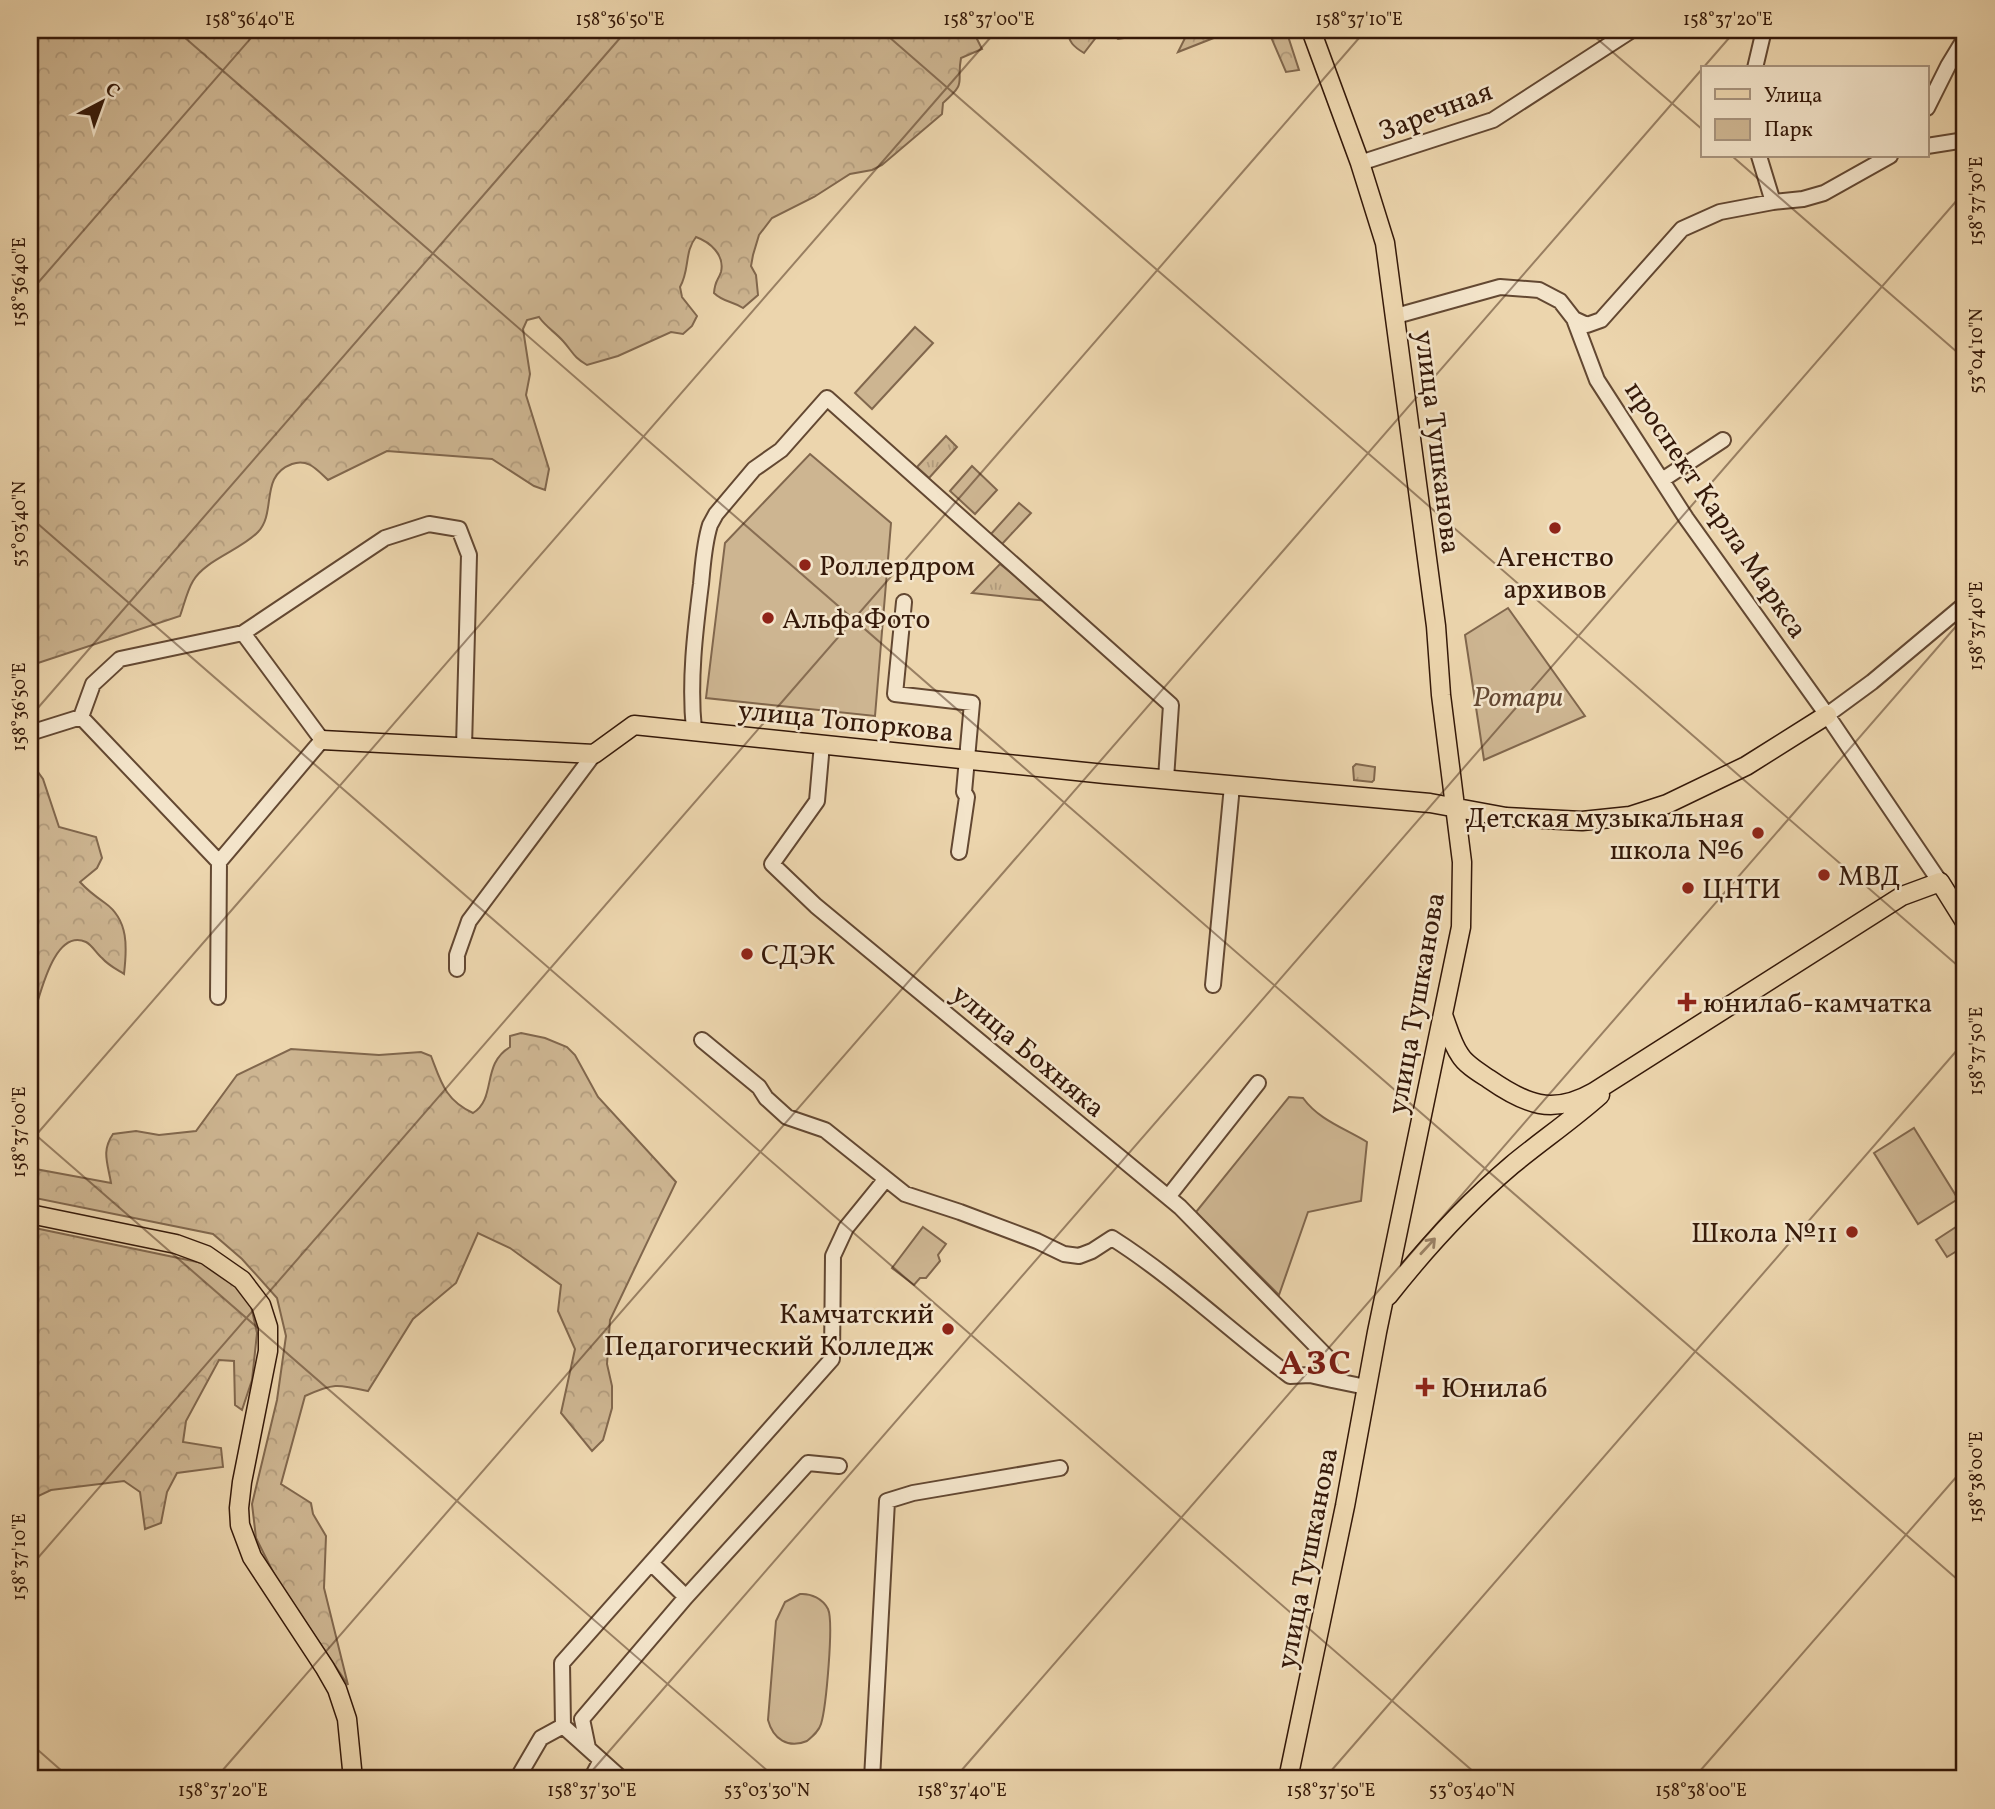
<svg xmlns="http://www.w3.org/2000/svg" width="1995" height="1809" viewBox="0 0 1995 1809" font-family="Vollkorn,serif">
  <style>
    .grass { fill: url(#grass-tufts); stroke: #81674d; stroke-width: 2 }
    .forest { fill: url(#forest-crowns); stroke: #81674d; stroke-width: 2 }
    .green { fill: #cdb591; stroke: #81674d; stroke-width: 2 }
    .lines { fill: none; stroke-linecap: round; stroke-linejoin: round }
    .minor-casing { stroke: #634832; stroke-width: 18 }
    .major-casing { stroke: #351909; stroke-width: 21 }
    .minor { stroke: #f3e4ca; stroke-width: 14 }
    .major { stroke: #ecd5ad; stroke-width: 18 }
    .oneway { stroke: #9a8063 }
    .ticks { fill: none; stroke: #351909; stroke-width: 2; stroke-opacity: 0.45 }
    .poi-dot { fill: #8f2418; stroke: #f3e4ca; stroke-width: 2.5 }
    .labels { text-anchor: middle; stroke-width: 5; stroke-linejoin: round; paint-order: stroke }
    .street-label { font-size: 28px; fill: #351909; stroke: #f3e4ca }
    .poi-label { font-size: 28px; fill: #351909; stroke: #f3e4ca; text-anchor: start }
    .park-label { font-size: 28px; font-style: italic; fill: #634832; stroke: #f3e4ca }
    .district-label { font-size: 35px; font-weight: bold; letter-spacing: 2px; fill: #7a1f14; stroke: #f3e4ca }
    .neatline { fill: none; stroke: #351909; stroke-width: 2.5 }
    .ticks-label { font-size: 18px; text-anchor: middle; fill: #351909 }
  </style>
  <defs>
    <pattern id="grass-tufts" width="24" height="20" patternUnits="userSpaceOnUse" patternTransform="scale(1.75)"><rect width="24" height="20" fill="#cdb591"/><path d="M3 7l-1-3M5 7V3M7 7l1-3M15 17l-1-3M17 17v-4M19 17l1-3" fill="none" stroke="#b19b7c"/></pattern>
    <pattern id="forest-crowns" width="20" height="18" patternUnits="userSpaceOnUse" patternTransform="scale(1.75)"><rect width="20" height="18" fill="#cdb591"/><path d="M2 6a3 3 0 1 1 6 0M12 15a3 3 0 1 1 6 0" fill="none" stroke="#b19b7c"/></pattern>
  </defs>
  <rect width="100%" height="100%" fill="#ecd5ad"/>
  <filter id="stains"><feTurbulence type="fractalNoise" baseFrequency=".00286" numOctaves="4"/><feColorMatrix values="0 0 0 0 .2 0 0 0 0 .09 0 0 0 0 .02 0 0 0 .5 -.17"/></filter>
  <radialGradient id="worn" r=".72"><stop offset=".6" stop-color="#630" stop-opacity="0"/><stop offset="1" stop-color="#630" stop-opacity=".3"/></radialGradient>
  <path class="grass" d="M946 436 957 447 929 478 917 467Z
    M1019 503 1031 513 1002 544 991 534Z
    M1000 564 1047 601 972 593Z
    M1356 764 1375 767 1374 780 1372 782 1354 780 1353 767Z"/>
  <path class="forest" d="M79 30H978L977 39 982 49 961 58C956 85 968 81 943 103L942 114 882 165 872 170 850 174 814 197 772 218 759 235 753 255 751 266 756 275 758 295 743 308C732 301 723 302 714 293 715 280 718 281 721 272 725 255 710 242 696 237 684 252 690 270 680 287L682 297 697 316 692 326 683 334 671 332 618 356 587 365C573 357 573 352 563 341 555 332 546 327 539 317L527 320 523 329 530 374 526 395 549 469 545 490 534 486 492 459 387 451 328 480C317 470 308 458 292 464 259 476 277 512 258 532 241 550 205 560 193 581 187 591 184 605 180 616L38 663 30 664V38Z
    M1068 30H1133L1130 37 1118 39 1109 32 1098 35 1084 53C1074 47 1068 42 1068 30Z
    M1189 30H1234L1178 52Z
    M1268 30H1286L1299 70 1286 72Z
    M30 761 43 779 59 827 96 837 102 858 97 868 80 882C88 891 95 896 105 903 129 920 127 948 124 974 116 969 108 965 102 958 97 954 92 945 86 942 55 928 41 992 35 1010L30 1016Z
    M521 1033 545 1038 567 1047 575 1055 598 1097 676 1182 610 1320 607 1364 612 1386V1408L603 1440 592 1451 561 1413 575 1349 558 1311 561 1285 510 1248 478 1233 456 1283 413 1319 368 1391C337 1384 334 1383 305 1396L281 1484 311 1503 313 1514 326 1536 324 1588 348 1685 276 1578 256 1538 252 1504 277 1400 286 1336 277 1298 242 1259 213 1234 30 1197V1168L111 1183C108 1164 101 1151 113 1134L136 1131 159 1135 196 1131 237 1075 291 1049 379 1055 421 1052 431 1056C441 1082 445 1100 473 1113 497 1098 481 1064 510 1047V1036Z
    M30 1227 207 1264 249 1297 257 1333 252 1380 242 1410 235 1405 234 1361 219 1360 186 1421 183 1442 221 1448 223 1467 177 1473 167 1492 161 1523 145 1529 140 1492 124 1481 51 1490 30 1500Z"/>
  <path class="green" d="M915 327 933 343 872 409 855 393Z
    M810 454 891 523 875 716 706 698 725 543Z
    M972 466 997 490 975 514 950 491Z
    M1508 608 1585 716 1484 760 1465 635Z
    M1289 1097 1303 1098C1319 1120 1344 1128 1367 1142L1361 1201 1308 1212 1279 1295 1196 1212Z
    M1914 1128 1958 1199 1918 1224 1874 1153Z
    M1965 1221V1246L1947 1257 1936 1240Z
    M923 1227 946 1244 938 1255 940 1261 926 1278H920L914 1285 892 1268Z
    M800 1594C811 1593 823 1599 828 1609 834 1622 826 1708 821 1724 819 1731 813 1736 807 1741 788 1749 773 1739 768 1720L776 1621 785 1602Z"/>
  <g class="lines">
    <g class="minor-casing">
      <path id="minor" d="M1755 68 1764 30
        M1927 108 1948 66 1965 38
        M1927 146 1965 140
        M1360 163 1493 120 1632 30
        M1773 202 1803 199 1824 193 1890 156
        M1396 316 1500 287 1539 290 1560 301 1574 319 1597 380 1686 518 1827 715 1940 882
        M1574 319 1587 325 1601 320 1682 229 1720 212 1773 202 1759 156
        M1662 480 1723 440
        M904 602 895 694 972 703 964 792 967 797 959 852
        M1827 715 1872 682 1965 604
        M81 717 219 862 218 997
        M694 730C689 682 695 632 701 584 703 564 704 544 710 525L716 514 754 469 781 450 827 398 1171 705 1166 779
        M30 733 81 717 93 684 120 659 243 633 385 538 429 524 459 529 469 555 464 747
        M822 744 817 801 772 864 816 906 1180 1207 1328 1358 1332 1380 1366 1387
        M219 862 322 740 243 633
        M457 969V955L469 921 594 754
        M1213 985 1232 786
        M702 1040 759 1087 766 1098 787 1117 825 1130 905 1194 960 1212 1037 1241 1064 1254 1079 1256 1092 1251 1112 1238C1175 1278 1230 1331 1290 1376L1310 1375 1332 1380
        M1168 1197 1258 1083
        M651 1563 686 1597 808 1463 839 1466
        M588 1748 582 1719 686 1597
        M517 1779 541 1738 563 1726
        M591 1779 600 1762
        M622 1779 563 1726 562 1663 832 1359 833 1256 846 1228 885 1180
        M872 1779 887 1501 913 1493 1060 1468"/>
    </g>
    <g class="major-casing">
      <path id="major" d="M322 740 594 754 634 725 1105 774 1430 803 1506 817 1582 821 1630 816 1667 804 1746 766 1827 715
        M1443 1015C1448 1028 1452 1044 1460 1055 1466 1065 1480 1073 1489 1079 1525 1104 1552 1116 1594 1092L1902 896 1940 882 1965 922
        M30 1214 176 1244 206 1255 242 1280 261 1305 268 1327V1351L242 1482 239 1508 240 1525 252 1557 325 1668 337 1689 347 1719 353 1779
        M1388 1296C1425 1249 1466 1204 1512 1165 1541 1141 1572 1120 1600 1095
        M1288 1779 1345 1506 1377 1332 1461 927 1462 862 1441 695 1436 626 1385 243 1360 163 1311 30"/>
    </g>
    <use href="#minor" class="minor"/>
    <use href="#major" class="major"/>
  </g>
  <defs><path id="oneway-shaft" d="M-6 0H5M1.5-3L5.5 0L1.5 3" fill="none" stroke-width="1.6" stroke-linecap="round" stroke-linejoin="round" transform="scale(1.75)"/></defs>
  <use class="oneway" href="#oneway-shaft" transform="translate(1428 1246) rotate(-47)"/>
  <path class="ticks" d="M176 30 1965 1586M881 30 1965 972M1587 30 1703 130M1732 156 1965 359M30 292 258 30M30 517 1482 1779M30 717 627 30M30 1130 777 1779M30 1142 997 30M30 1567 1366 30M30 1743 71 1779M215 1779 1736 30M585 1779 1965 191M954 1779 1965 616M1324 1779 1965 1041M1693 1779 1965 1467"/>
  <g class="poi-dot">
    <circle cx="1555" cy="528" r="7"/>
    <circle cx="805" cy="565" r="7"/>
    <circle cx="768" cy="618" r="7"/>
    <circle cx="1758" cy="833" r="7"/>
    <circle cx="1824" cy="875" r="7"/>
    <circle cx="1688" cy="888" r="7"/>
    <circle cx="747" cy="954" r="7"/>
    <path d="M1683.5 991.5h7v7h7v7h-7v7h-7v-7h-7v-7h7z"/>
    <circle cx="1852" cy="1232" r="7"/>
    <circle cx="948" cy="1329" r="7"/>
    <path d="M1421.5 1376.5h7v7h7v7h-7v7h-7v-7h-7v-7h7z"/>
  </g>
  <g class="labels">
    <g class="street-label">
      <text transform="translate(1435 110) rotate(-21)" y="10">Заречная</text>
      <text transform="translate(1439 442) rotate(83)" y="10">улица Тушканова</text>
      <text transform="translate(1717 509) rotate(56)" y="10">проспект Карла Маркса</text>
      <text transform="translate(846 720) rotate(6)" y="10">улица Топоркова</text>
      <text transform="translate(1415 1003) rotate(-80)" y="10">улица Тушканова</text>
      <text transform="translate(1029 1050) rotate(40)" y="10">улица Бохняка</text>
      <text transform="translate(1306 1558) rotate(-79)" y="10">улица Тушканова</text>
    </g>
    <g class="poi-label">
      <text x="1555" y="566" text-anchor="middle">Агенство<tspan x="1555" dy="32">архивов</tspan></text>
      <text x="819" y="575">Роллердром</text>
      <text x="782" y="628">АльфаФото</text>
      <text x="1744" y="827" text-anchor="end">Детская музыкальная<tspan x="1744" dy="32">школа №6</tspan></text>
      <text x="1838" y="885">МВД</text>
      <text x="1702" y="898">ЦНТИ</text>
      <text x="761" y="964">СДЭК</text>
      <text x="1703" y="1012">юнилаб-камчатка</text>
      <text x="1838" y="1242" text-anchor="end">Школа №11</text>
      <text x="934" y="1323" text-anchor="end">Камчатский<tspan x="934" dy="32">Педагогический Колледж</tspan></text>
      <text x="1441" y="1397">Юнилаб</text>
    </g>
    <g class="park-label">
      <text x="1518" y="706">Ротари</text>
    </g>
    <g class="district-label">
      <text x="1316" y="1374">АЗС</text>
    </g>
  </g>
  <rect width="1995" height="1809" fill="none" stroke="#ecd5ad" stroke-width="77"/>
  <rect x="1701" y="66" width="228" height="91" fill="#f3e4ca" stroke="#a7937d" stroke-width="2"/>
  <rect x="1715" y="89" width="35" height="10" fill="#ecd5ad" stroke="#a7937d" stroke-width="2"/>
  <text x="1764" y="102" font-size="21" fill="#351909">Улица</text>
  <rect x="1715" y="119" width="35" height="21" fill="#cdb591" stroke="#a7937d" stroke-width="2"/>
  <text x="1764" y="136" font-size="21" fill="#351909">Парк</text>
  <g transform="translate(102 102) rotate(41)" stroke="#f3e4ca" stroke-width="5" paint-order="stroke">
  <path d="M0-5L12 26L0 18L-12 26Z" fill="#351909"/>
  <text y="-10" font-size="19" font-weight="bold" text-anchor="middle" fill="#351909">С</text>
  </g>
  <rect x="38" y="38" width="1918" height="1732" class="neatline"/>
  <g class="ticks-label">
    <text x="250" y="25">158°36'40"E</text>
    <text x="620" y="25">158°36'50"E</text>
    <text x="989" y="25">158°37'00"E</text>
    <text x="1359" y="25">158°37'10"E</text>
    <text x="1728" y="25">158°37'20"E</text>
    <text transform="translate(1976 201) rotate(-90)" y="6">158°37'30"E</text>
    <text transform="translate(19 282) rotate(-90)" y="6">158°36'40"E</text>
    <text transform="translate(1976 351) rotate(-90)" y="6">53°04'10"N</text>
    <text transform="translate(19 524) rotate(-90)" y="6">53°03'40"N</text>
    <text transform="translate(1976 626) rotate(-90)" y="6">158°37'40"E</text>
    <text transform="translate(19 707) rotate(-90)" y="6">158°36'50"E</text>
    <text transform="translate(1976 1051) rotate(-90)" y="6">158°37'50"E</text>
    <text transform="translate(19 1132) rotate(-90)" y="6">158°37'00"E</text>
    <text transform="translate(1976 1477) rotate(-90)" y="6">158°38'00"E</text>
    <text transform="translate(19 1557) rotate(-90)" y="6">158°37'10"E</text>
    <text x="223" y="1796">158°37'20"E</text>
    <text x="592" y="1796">158°37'30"E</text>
    <text x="767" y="1796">53°03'30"N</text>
    <text x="962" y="1796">158°37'40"E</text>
    <text x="1331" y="1796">158°37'50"E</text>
    <text x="1472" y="1796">53°03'40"N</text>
    <text x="1701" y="1796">158°38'00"E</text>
  </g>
  <rect width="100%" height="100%" filter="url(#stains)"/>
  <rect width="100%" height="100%" fill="url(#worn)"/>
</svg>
